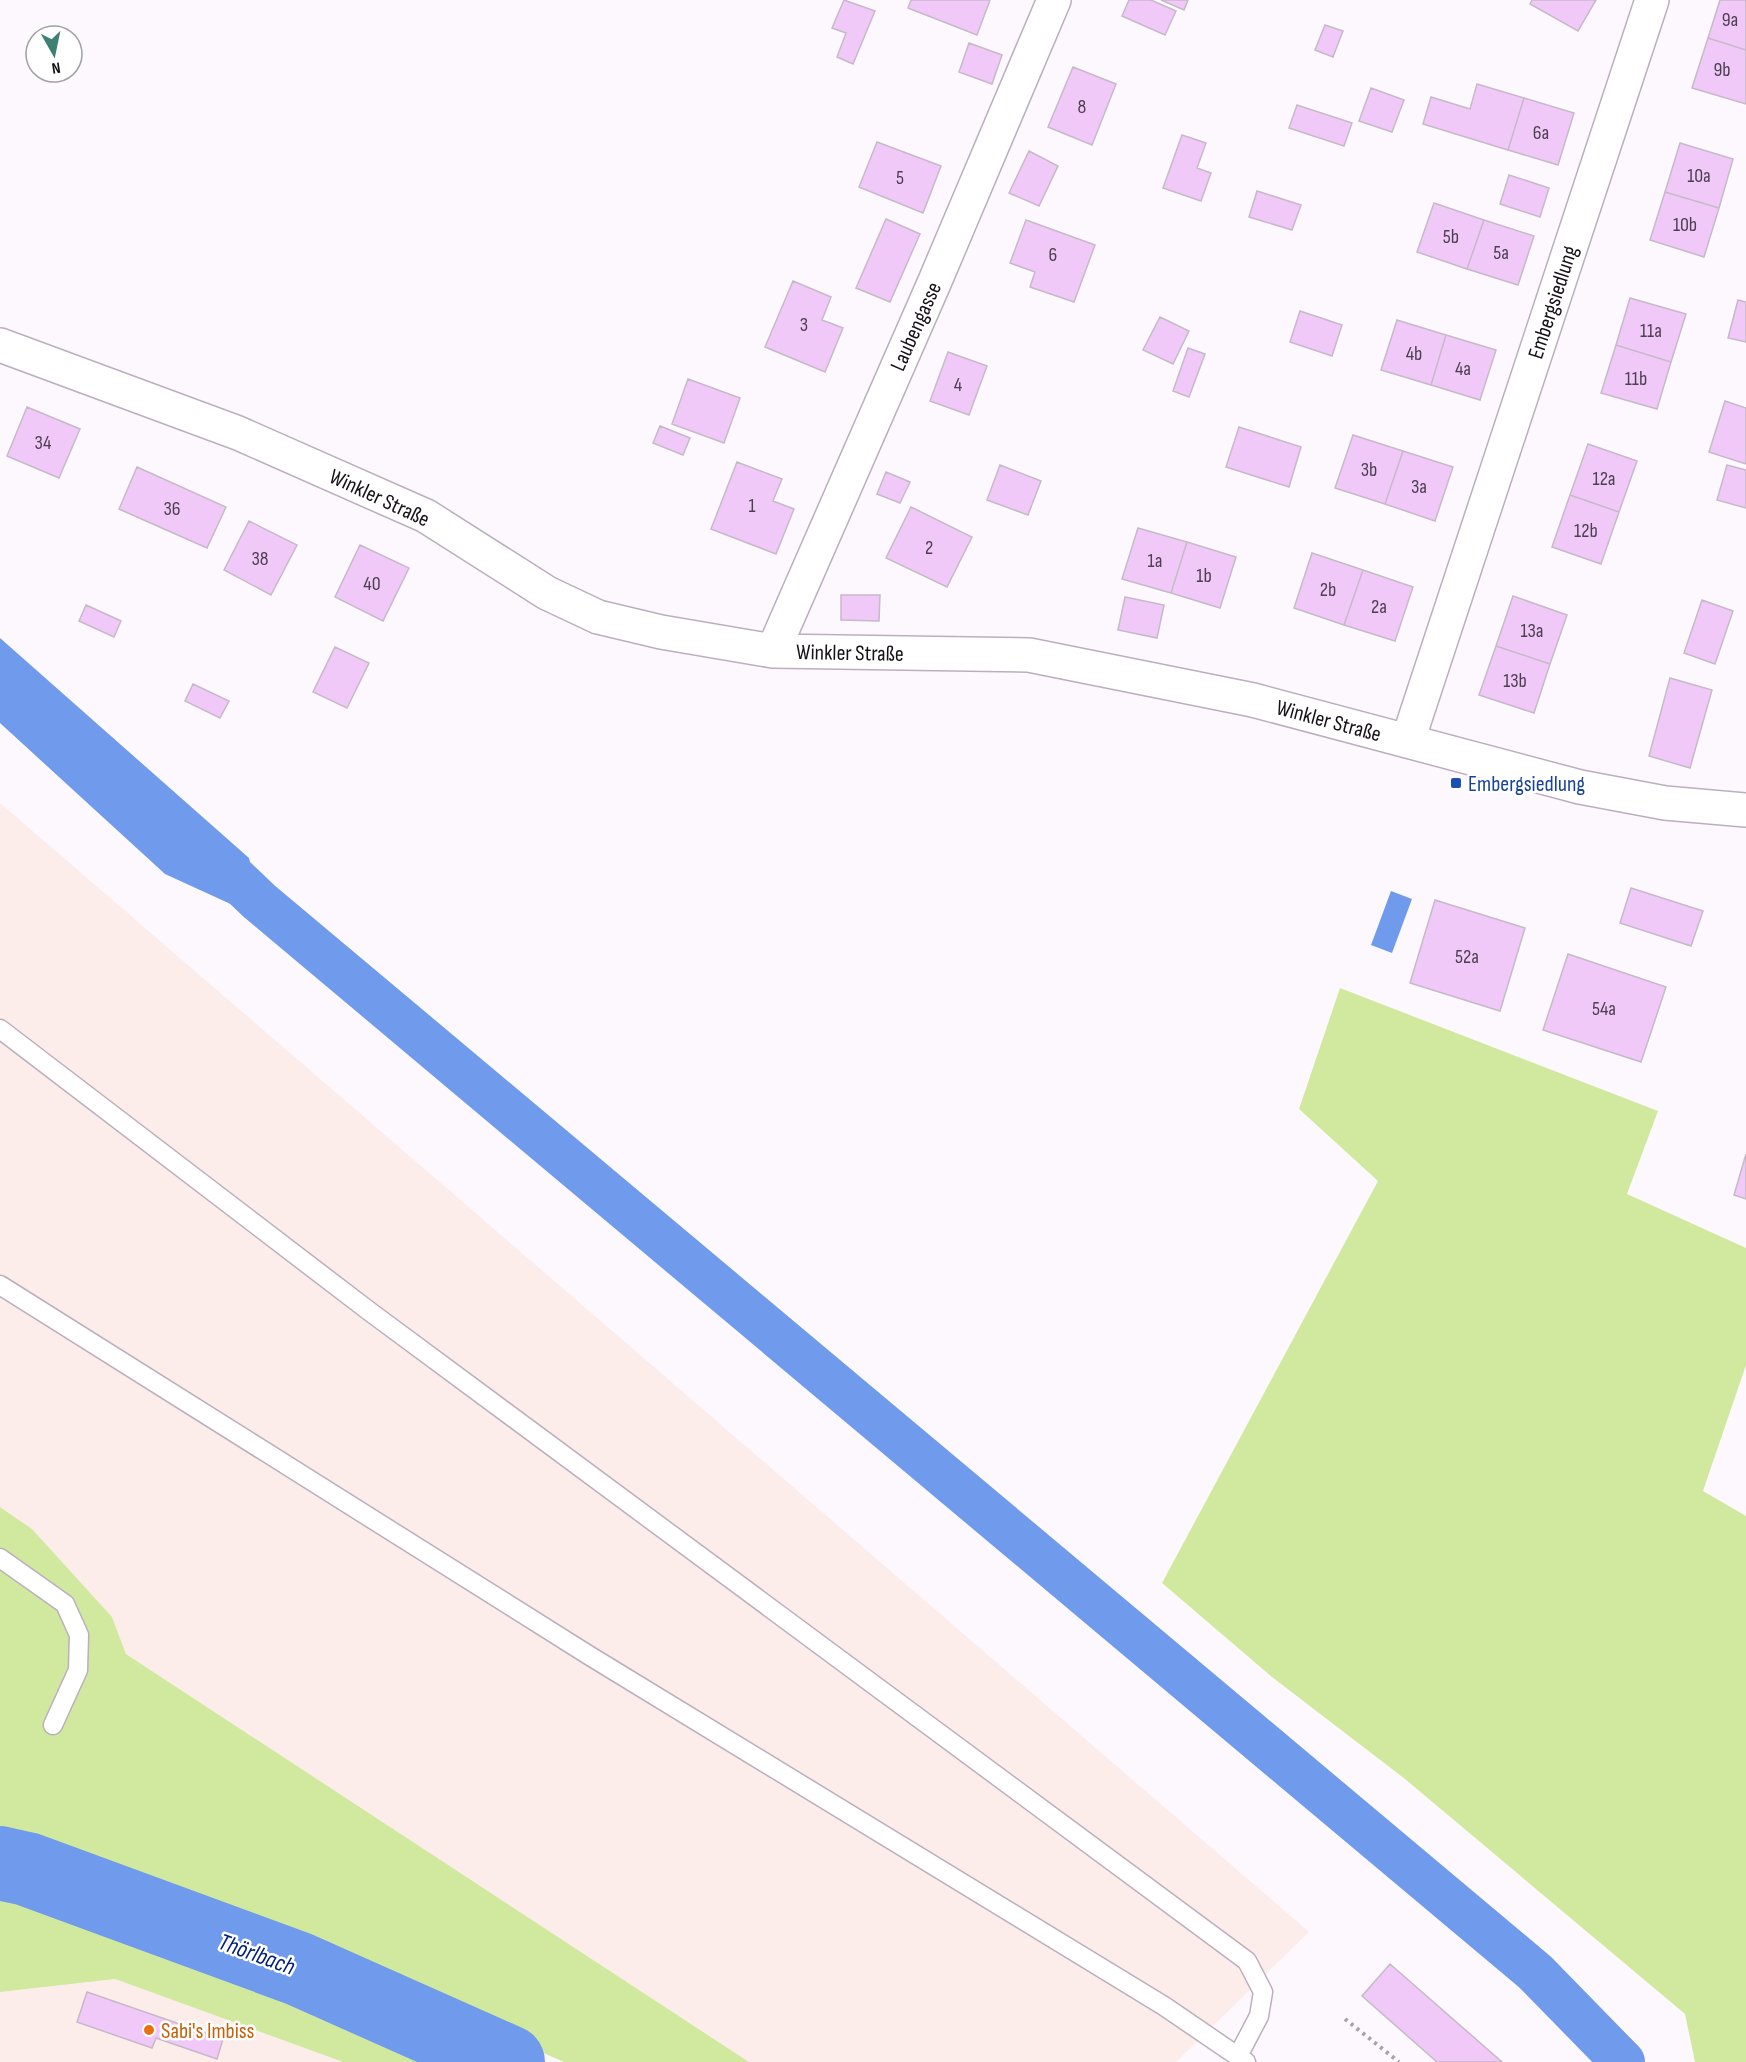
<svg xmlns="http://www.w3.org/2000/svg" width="1746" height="2062" viewBox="0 0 1746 2062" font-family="'Sofia Sans Condensed',sans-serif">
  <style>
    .industrial { fill: #fcecea }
    .green { fill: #d1e99f }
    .water { fill: #709aec }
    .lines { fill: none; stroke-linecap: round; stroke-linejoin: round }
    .canal { stroke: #709aec; stroke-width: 44 }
    .river { stroke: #709aec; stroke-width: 74 }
    .building { fill: #f1c9f9; stroke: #c6b9c8; stroke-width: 1.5 }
    .service-casing { stroke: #bbafbe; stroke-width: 21 }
    .minor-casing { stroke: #bbafbe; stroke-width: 36 }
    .path { stroke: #a6a2a7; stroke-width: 4; stroke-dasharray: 3 4.5; stroke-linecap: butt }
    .service { stroke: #fff; stroke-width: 18 }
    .minor { stroke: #fff; stroke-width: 33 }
    .transit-dot { fill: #1a4fb4; stroke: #fff; stroke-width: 2 }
    .food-dot { fill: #e8710a; stroke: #fff; stroke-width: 2 }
    .labels { text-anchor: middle; stroke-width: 5; stroke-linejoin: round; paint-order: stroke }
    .number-label { font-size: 20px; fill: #4c3f4f }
    .street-label { font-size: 22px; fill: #151116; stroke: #fff }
    .transit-label { font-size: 22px; fill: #164399; stroke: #fff; text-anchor: start }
    .food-label { font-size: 22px; fill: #c56008; stroke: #fff; text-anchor: start }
    .water-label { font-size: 24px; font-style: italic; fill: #00207d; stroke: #fff }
  </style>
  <rect width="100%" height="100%" fill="#fdf8fe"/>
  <path class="industrial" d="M0 803 1309 1932 1176 2062H749L126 1654 112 1617 32 1529 0 1507Z
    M115 1979 343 2062H0V1992Z"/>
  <path class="green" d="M1340 988 1658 1111 1627 1194 1746 1248V1365L1703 1491 1746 1516V2062H1695L1685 2014 1405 1779 1272 1677 1162 1583 1378 1181 1299 1109Z
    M0 1507 32 1529 112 1617 126 1654 749 2062H564L83 1853 0 1836Z
    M0 1899 211 1949 461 2062H343L115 1979 0 1992Z"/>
  <path class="water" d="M0 638 249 858 259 901 235 906 165 874 0 723Z
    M1391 891 1412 899 1392 953 1371 945Z"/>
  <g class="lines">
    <path class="canal" d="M216 860 259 901 1535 1972 1623 2062"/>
    <path class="river" d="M0 1863 27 1869 299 1969 508 2062"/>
  </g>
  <path class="building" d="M844 0 875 11 853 64 837 57 846 33 832 28Z
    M911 0H990L977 35 908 8Z
    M1129 0H1151L1176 11 1165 35 1122 16Z
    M1161 0H1188L1184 10Z
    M1532 0H1596L1578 31 1530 4Z
    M1720 0H1746V50L1708 38Z
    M1325 25 1343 31 1333 57 1315 50Z
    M1708 38 1746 50V104L1692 88Z
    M969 43 1002 55 992 84 959 72Z
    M1073 67 1116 84 1092 145 1048 127Z
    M1477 84 1524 98 1508 150 1423 124 1431 97 1470 109Z
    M1371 88 1404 100 1392 132 1359 121Z
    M1524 98 1574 113 1558 165 1508 150Z
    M1297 105 1352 123 1344 146 1289 128Z
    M1182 135 1206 143 1197 168 1211 173 1201 201 1163 188Z
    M877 142 941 166 923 213 859 187Z
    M1680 143 1733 159 1719 208 1665 192Z
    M1029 151 1058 166 1039 206 1009 193Z
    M1509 175 1549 188 1540 217 1500 204Z
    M1257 191 1301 205 1292 230 1249 217Z
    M1665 192 1719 208 1704 257 1650 240Z
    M1434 203 1484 220 1467 269 1417 252Z
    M886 219 920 234 890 302 856 288Z
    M1026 220 1095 245 1074 302 1030 287 1035 272 1010 263Z
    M1484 220 1534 236 1518 285 1467 269Z
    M793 281 831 297 822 320 843 328 825 372 765 347Z
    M1630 298 1686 314 1671 362 1616 345Z
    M1738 300 1746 302V342L1728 338Z
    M1300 311 1342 325 1332 356 1290 342Z
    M1160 317 1189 331 1173 364 1143 350Z
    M1397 320 1446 335 1431 385 1381 370Z
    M1446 335 1496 350 1480 400 1431 385Z
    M1616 345 1671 362 1657 409 1601 393Z
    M1188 348 1205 354 1189 397 1173 391Z
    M948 352 987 366 969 415 930 401Z
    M688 379 740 398 724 443 672 424Z
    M1725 401 1746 408V464L1709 452Z
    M27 407 80 429 59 478 7 456Z
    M660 426 690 438 683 455 653 443Z
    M1239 427 1301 447 1289 487 1226 467Z
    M1353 435 1403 451 1385 504 1335 488Z
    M1588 444 1637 461 1619 512 1570 495Z
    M1403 451 1453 467 1435 521 1385 504Z
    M737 462 782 479 773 501 794 509 776 554 711 529Z
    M1000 465 1041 481 1028 515 987 500Z
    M1727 465 1746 470V508L1717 500Z
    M137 467 226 507 207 548 119 509Z
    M886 472 910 482 900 503 877 494Z
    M1570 495 1619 512 1601 564 1552 547Z
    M911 507 972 537 947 587 886 558Z
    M249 521 297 545 271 595 224 570Z
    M1138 528 1187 542 1171 593 1122 579Z
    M1187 542 1236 557 1220 608 1171 593Z
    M360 545 409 568 383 621 335 597Z
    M1312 553 1363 570 1344 625 1294 608Z
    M1363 570 1413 587 1395 641 1344 625Z
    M841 595H880L879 621 841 620Z
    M1513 596 1567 615 1550 664 1496 646Z
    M1125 597 1164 605 1157 638 1118 630Z
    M1702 600 1733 611 1715 664 1684 653Z
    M86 605 121 621 114 637 79 621Z
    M1496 646 1550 664 1534 713 1479 695Z
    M335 647 369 663 347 708 313 692Z
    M1670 678 1712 690 1690 768 1649 756Z
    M193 684 229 701 220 718 185 701Z
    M1631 888 1703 911 1691 946 1620 923Z
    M1435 900 1525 928 1500 1011 1410 983Z
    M1568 954 1666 987 1641 1062 1543 1030Z
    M1746 1154V1199L1734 1195Z
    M1390 1964 1502 2062H1437L1362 1996Z
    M87 1992 223 2039 217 2059 156 2038 152 2048 77 2022Z"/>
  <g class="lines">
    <g class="service-casing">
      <path id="service" d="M0 1029 369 1311 1247 1961 1263 1992 1259 2016 1238 2056
        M0 1285 590 1656 1164 2006 1246 2062
        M0 1558 65 1604 79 1635 78 1670 53 1725"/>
    </g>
    <g class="minor-casing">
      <path id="minor" d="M0 345 238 433 426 516 547 593 598 617 661 632 773 651 1029 655 1253 700 1580 787 1665 803 1746 810
        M773 651 935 281 1054 0
        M1408 740 1652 0"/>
    </g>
    <path class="path" d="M1345 2019 1399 2062"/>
    <use href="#service" class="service"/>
    <use href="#minor" class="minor"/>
  </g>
  <rect class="transit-dot" x="1450" y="777" width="12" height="12" rx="3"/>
  <circle class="food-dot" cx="149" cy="2030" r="6"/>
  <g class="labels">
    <g class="number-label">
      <text x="1730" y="26">9a</text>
      <text x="1722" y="76">9b</text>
      <text x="1082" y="113">8</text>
      <text x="1541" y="139">6a</text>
      <text x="1699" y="182">10a</text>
      <text x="900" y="184">5</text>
      <text x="1685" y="231">10b</text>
      <text x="1451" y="243">5b</text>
      <text x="1501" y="259">5a</text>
      <text x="1053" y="261">6</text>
      <text x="804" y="331">3</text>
      <text x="1651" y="337">11a</text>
      <text x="1414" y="360">4b</text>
      <text x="1463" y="375">4a</text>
      <text x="1636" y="385">11b</text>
      <text x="958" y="391">4</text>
      <text x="43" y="449">34</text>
      <text x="1369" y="476">3b</text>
      <text x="1604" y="485">12a</text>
      <text x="1419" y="493">3a</text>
      <text x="752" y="512">1</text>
      <text x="172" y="515">36</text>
      <text x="1586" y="537">12b</text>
      <text x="929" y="554">2</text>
      <text x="260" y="565">38</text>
      <text x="1155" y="567">1a</text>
      <text x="1204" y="582">1b</text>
      <text x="372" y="590">40</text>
      <text x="1328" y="596">2b</text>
      <text x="1379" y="613">2a</text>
      <text x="1532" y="637">13a</text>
      <text x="1515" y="687">13b</text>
      <text x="1467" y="963">52a</text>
      <text x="1604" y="1015">54a</text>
    </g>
    <g class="street-label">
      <text transform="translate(1552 302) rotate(-72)" y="8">Embergsiedlung</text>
      <text transform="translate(915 326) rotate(-66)" y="8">Laubengasse</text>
      <text transform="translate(380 497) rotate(25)" y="8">Winkler Straße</text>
      <text transform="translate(850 652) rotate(1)" y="8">Winkler Straße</text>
      <text transform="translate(1329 720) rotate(15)" y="8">Winkler Straße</text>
    </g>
    <g class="transit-label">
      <text x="1468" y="791">Embergsiedlung</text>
    </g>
    <g class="food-label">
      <text x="161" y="2038">Sabi's Imbiss</text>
    </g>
    <g class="water-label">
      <text transform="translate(257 1954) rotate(20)" y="8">Thörlbach</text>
    </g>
  </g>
  <g transform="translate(54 54) rotate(171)"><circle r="28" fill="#ffffff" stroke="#a1a0a2" stroke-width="1.5"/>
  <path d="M0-4.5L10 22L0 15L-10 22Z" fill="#3e8174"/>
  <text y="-9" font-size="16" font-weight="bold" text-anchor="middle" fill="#151116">N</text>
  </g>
</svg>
